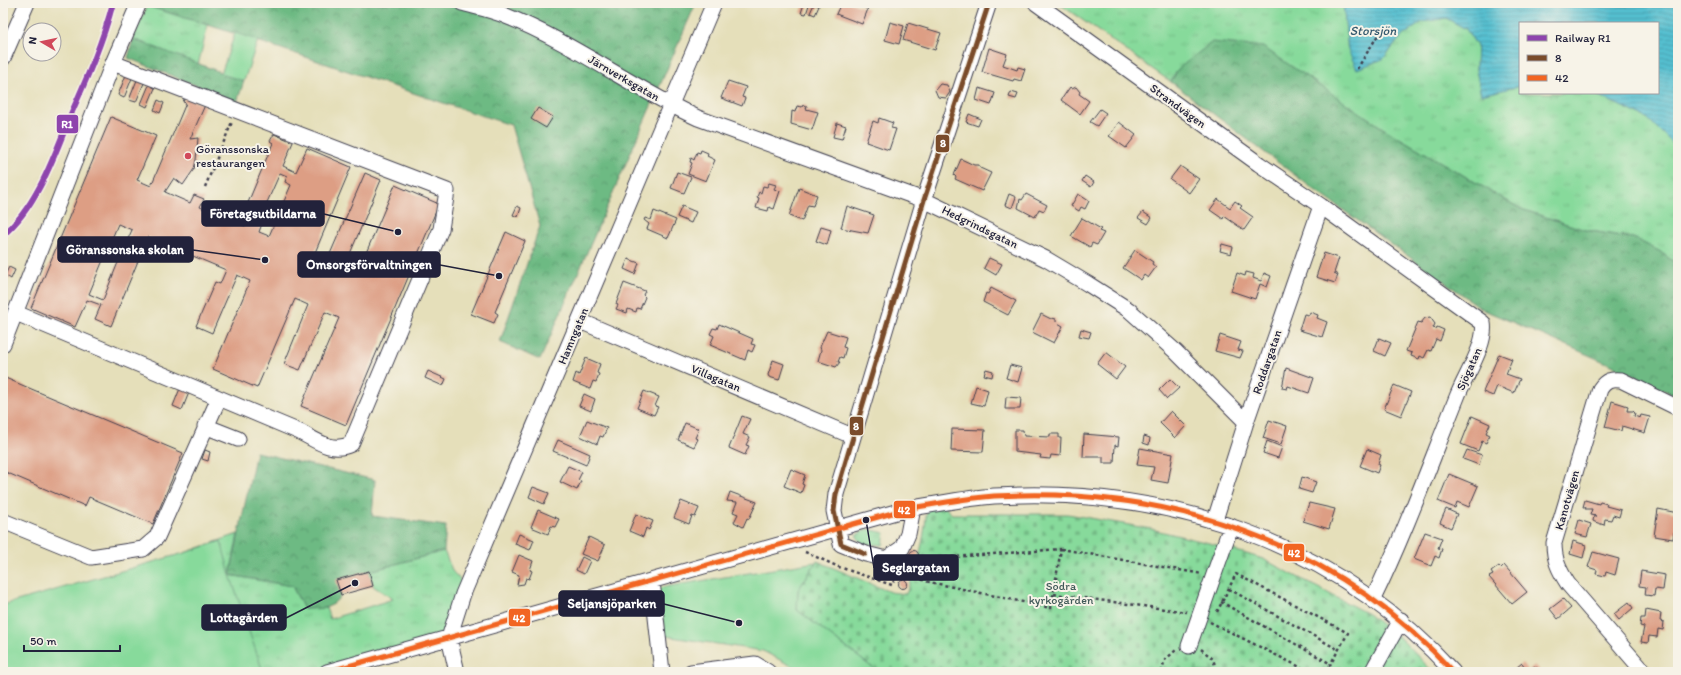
<svg xmlns="http://www.w3.org/2000/svg" width="1681" height="675" viewBox="0 0 1681 675" font-family="Itim,sans-serif">
  <style>
    .grass { fill: url(#grass-tufts); stroke: #547e6b }
    .forest { fill: url(#forest-crowns); stroke: #486e5f }
    .cemetery { fill: url(#cemetery-stones); stroke: #547e6b }
    .park { fill: #87da9b; stroke: #547e6b }
    .water { fill: url(#water-rules); stroke: #3c7086 }
    .building { fill: #dd9e84; fill-rule: evenodd }
    .lines { fill: none; stroke-linecap: round; stroke-linejoin: round }
    .minor-casing { stroke: #3f3e4e; stroke-width: 17 }
    .path { stroke: #3f3e4e; stroke-width: 2.5; stroke-dasharray: 3 3; stroke-linecap: butt }
    .minor { stroke: #fff; stroke-width: 15 }
    .bus-1-casing { stroke: #f7f3e8; stroke-width: 8 }
    .bus-2-casing { stroke: #f7f3e8; stroke-width: 8 }
    .bus-1 { stroke: #7a4b2a; stroke-width: 5 }
    .bus-2 { stroke: #f26522; stroke-width: 5 }
    .rail-1-casing { stroke: #f7f3e8; stroke-width: 9 }
    .rail-1 { stroke: #8e44ad; stroke-width: 6 }
    .poi-dot { fill: #d1495b; stroke: #f7f3e8; stroke-width: 1.5 }
    .labels { text-anchor: middle; stroke-width: 4; stroke-linejoin: round; paint-order: stroke }
    .street-label { font-size: 12px; fill: #22223b; stroke: #f7f3e8 }
    .poi-label { font-size: 12px; fill: #22223b; stroke: #f7f3e8; text-anchor: start }
    .park-label { font-size: 12px; fill: #405958; stroke: #f7f3e8 }
    .water-label { font-size: 13px; font-style: italic; fill: #34596f; stroke: #f7f3e8 }
    .leader { fill: none; stroke: #22223b; stroke-width: 1.5 }
    .callout-dot { fill: #22223b; stroke: #f7f3e8; stroke-width: 1.5 }
    .callout { fill: #22223b; stroke: #22223b; stroke-width: 1.5 }
    .callout-label { font-size: 13px; text-anchor: middle; font-weight: bold; fill: #fff }
    .line-badge { stroke: #f7f3e8; stroke-width: 1.5 }
    .badge-label { font-size: 11px; text-anchor: middle; font-weight: bold; fill: #fff }
  </style>
  <defs>
    <pattern id="grass-tufts" width="24" height="20" patternUnits="userSpaceOnUse"><rect width="24" height="20" fill="#87da9b"/><path d="M3 7l-1-3M5 7V3M7 7l1-3M15 17l-1-3M17 17v-4M19 17l1-3" fill="none" stroke="#74bb86"/></pattern>
    <pattern id="forest-crowns" width="20" height="18" patternUnits="userSpaceOnUse"><rect width="20" height="18" fill="#6dba83"/><path d="M2 6a3 3 0 1 1 6 0M12 15a3 3 0 1 1 6 0" fill="none" stroke="#59976c"/></pattern>
    <pattern id="cemetery-stones" width="16" height="16" patternUnits="userSpaceOnUse"><rect width="16" height="16" fill="#87da9b"/><path d="M2 7V4a2 2 0 0 1 4 0v3zM10 15v-3a2 2 0 0 1 4 0v3z" fill="#74bb86"/></pattern>
    <pattern id="water-rules" width="6" height="5" patternUnits="userSpaceOnUse"><rect width="6" height="5" fill="#55bfd0"/><path d="M0 2.5h6" fill="none" stroke="#469baa"/></pattern>
  </defs>
  <rect width="100%" height="100%" fill="#f7f3e8"/>
  <filter id="ink" filterUnits="userSpaceOnUse"><feTurbulence type="fractalNoise" baseFrequency=".025" numOctaves="2"/><feDisplacementMap in="SourceGraphic" scale="8" xChannelSelector="R" yChannelSelector="G"/><feConvolveMatrix kernelMatrix="1 2 1 2 8 2 1 2 1" color-interpolation-filters="sRGB"/></filter>
  <filter id="wash" filterUnits="userSpaceOnUse"><feTurbulence type="fractalNoise" baseFrequency=".012" numOctaves="4" result="noise"/><feDisplacementMap in="SourceGraphic" scale="16" xChannelSelector="R" yChannelSelector="G"/><feGaussianBlur stdDeviation="0.9" result="paint"/><feColorMatrix in="noise" values="0 0 0 0 0 0 0 0 0 0 0 0 0 0 0 0 0 1.4 0 .05"/><feComposite in="paint" operator="in"/></filter>
  <g filter="url(#wash)">
    <rect width="100%" height="100%" fill="#e5dfba"/>
    <path class="grass" d="M1058 3H1343L1348 50 1383 59 1401 37 1422 22 1446 18 1466 29 1477 46 1476 69 1481 95 1520 86V93H1589L1597 95 1647 118 1678 149V265L1659 251 1633 238 1585 230 1521 209 1384 129 1349 105 1178 69 1171 82Z
      M147 6 208 25 198 65 133 39Z
      M868 529 885 533 883 545 862 544 856 535Z
      M238 534 230 575 292 586 304 609 326 608 330 619 393 599 373 586 369 571 444 551 453 572 466 586 449 638 327 672H220L184 553Z"/>
    <path class="forest" d="M148 3H696L540 360 500 342 540 226 511 125C389 86 269 43 147 6Z
      M133 39 244 81 237 102 128 58Z
      M1212 42 1263 47 1384 129 1521 209 1585 230 1633 238 1659 251 1678 265V397L1614 366 1484 310 1312 188 1171 82 1178 69Z
      M256 452 375 480 372 516 446 526 444 551 337 580 341 595C330 611 322 608 304 609L292 586 230 575Z"/>
    <path class="cemetery" d="M942 505 952 514H1068L1151 529 1217 545 1263 559 1368 614 1402 640 1433 672H878L797 610 798 590 817 561 890 592 906 594C919 561 924 543 927 507Z"/>
    <path class="park" d="M235 33 258 40 244 81 221 74Z
      M221 541 230 575 263 672H3V605L184 553Z
      M816 562 798 590 797 610 878 672H803L763 651 665 636 658 588Z"/>
    <path class="water" d="M1343 3H1678V149L1647 118 1597 95 1589 93H1658V23H1520V86L1481 95 1476 69 1477 46 1466 29 1446 18 1422 22 1401 37 1383 59 1357 69 1348 50Z"/>
    <g id="blocks">
      <path class="building" d="M841 3H851L868 9 862 24 836 14Z
        M804 4 809 5 806 14 801 13Z
        M814 4 819 6 815 15 810 13Z
        M890 22 904 26 899 44 885 40Z
        M908 23 941 33 935 50 903 40Z
        M989 48 1007 54 1003 65 1017 70 1018 67 1025 69 1021 81 1014 79 1013 81 982 72Z
        M126 75 132 78 124 98 118 95Z
        M137 80 144 83 136 102 129 100Z
        M728 81 746 87 742 97 745 98 742 106 721 98Z
        M940 84 947 85 950 92 946 98 938 97 935 90Z
        M149 85 155 88 147 107 141 104Z
        M1070 87 1072 89 1076 87 1080 92 1079 94 1089 101 1080 114 1061 100Z
        M979 88 995 93 991 105 976 100Z
        M1011 92 1018 94 1016 99 1009 97Z
        M185 97 205 105 190 139 198 138 196 160 194 169 183 185 174 178 165 192 190 203 194 195 204 199 200 207 245 226 248 219 242 217 273 143 270 141 274 134 293 142 283 166 296 172 307 148 351 167 314 255 327 261 365 173 381 180 344 268 357 274 395 185 439 204 346 425 301 406 339 318 325 312 300 370 284 364 308 305 295 299 257 388 213 369 250 281 237 275 212 333 196 326 215 282 220 284 226 270 148 237 111 326 95 319 101 305 87 300 75 327 31 308 111 117 156 136 137 180 151 186 186 103 183 102ZM280 173 287 176 285 182 291 185 269 236 259 232 264 218 261 216ZM118 224 132 230 127 241 121 239 113 258 119 260 103 300 89 294Z
        M158 100 164 103 160 113 154 110Z
        M803 105 807 106 806 109 818 112 812 130 791 124 792 111 795 112 797 106 802 107Z
        M538 108 553 117 546 128 531 119Z
        M1100 109 1106 113 1097 126 1090 122Z
        M969 114 981 119 978 126 966 122Z
        M879 118 893 123 891 128 896 129 889 150 866 142 873 121 878 123Z
        M1119 122 1136 135 1126 148 1109 136Z
        M837 123 846 126 842 139 833 137Z
        M701 150 708 153 707 156 715 160 706 181 688 174 692 163 690 162 691 158 694 160 697 152 700 153Z
        M961 159 974 165H979L980 168 991 173 982 191 955 179 956 177 954 175Z
        M1180 166 1199 179 1189 193 1170 179Z
        M677 172 691 177 684 193 671 188Z
        M1085 176 1094 182 1091 187 1082 181Z
        M769 183 776 185 774 189 780 191 774 209 769 207 768 211 756 208 759 198 757 197 759 192 761 193 763 186 767 187Z
        M799 188 817 195 813 206 808 205 802 221 789 216Z
        M1009 194 1016 197 1012 208 1005 205Z
        M1026 194 1047 205 1044 211 1039 209 1035 217 1018 208 1020 199 1022 200Z
        M1078 194 1089 201 1085 209 1081 207 1079 211 1071 206Z
        M1218 199 1230 208 1235 201 1242 206 1240 208 1253 217 1244 230 1224 216 1223 219 1210 210Z
        M517 206 521 208 518 217 513 215Z
        M682 206 696 212 691 223 677 217Z
        M847 206 874 215 868 233 841 228Z
        M654 211 676 220 668 238 647 229 649 224 644 220 645 218 651 220Z
        M1143 212 1152 218 1148 224 1138 218Z
        M1082 218 1101 229 1099 231 1104 233 1097 245 1092 243 1090 247 1071 236Z
        M821 227 831 230 827 245 816 241Z
        M506 232 525 241 495 312 498 314 494 323 471 314Z
        M1222 244 1233 247 1231 254 1220 251Z
        M1135 250 1153 262 1152 264 1156 267 1148 278 1144 275 1141 280 1123 268Z
        M1324 253 1339 258 1334 273 1338 275 1335 283 1316 277Z
        M989 258 1002 264 996 275 984 268Z
        M628 259 639 263 635 274 624 269Z
        M9 267 15 270 11 279 5 275Z
        M1246 272 1254 274 1253 278 1261 281 1264 273 1271 276 1267 287 1260 284 1255 299 1231 291 1237 273 1245 276Z
        M624 283 645 291 643 295 645 297 640 309 637 308 636 312 628 309 627 313 616 309 618 305 616 304Z
        M991 288 1016 301 1008 315 983 302 986 293 988 294Z
        M1310 312 1318 315 1317 318 1327 322 1322 337 1299 330 1304 314 1309 315Z
        M1041 314 1051 319 1052 318 1056 319V322L1063 326 1054 343 1032 332Z
        M1430 317 1435 324 1433 328 1436 329 1437 327 1444 330 1440 341 1436 339 1431 351 1428 350 1424 358 1420 356 1419 359 1411 356 1412 353 1406 351 1418 322 1421 323 1425 318Z
        M719 324 753 339 751 344 755 345 752 352 748 350 745 360 710 345 714 336 710 334 713 328 717 329Z
        M1081 329 1091 332 1089 338 1079 336Z
        M827 331 846 337 843 347 846 348 843 358 840 357 838 362H840L836 367 818 361 821 350 820 347Z
        M1220 335 1241 342 1238 350 1243 351 1240 358 1215 351Z
        M1379 338 1391 343 1385 356 1374 351Z
        M1106 352 1125 367 1116 379 1097 364Z
        M1499 354 1512 359 1506 374 1520 379 1514 393 1497 386 1493 396 1483 392Z
        M586 358 600 364 597 373 599 374 596 382 593 381 590 389 573 382 576 373 579 375Z
        M773 360 784 364 779 380 769 377 768 375Z
        M1010 365 1022 368 1018 382 1006 378Z
        M1286 368 1314 378 1309 393 1288 386 1287 389 1282 388Z
        M986 369 993 371 992 377 984 375Z
        M428 371 446 379 443 386 425 378Z
        M3 377 183 453 153 524 89 497 85 506 3 471Z
        M1170 379 1179 388 1167 399 1159 390Z
        M1394 385 1411 392 1401 416 1384 409Z
        M181 386 190 390 182 410 173 406Z
        M976 386 988 390 984 406 971 403Z
        M644 391 659 397 655 406 658 407 654 415 637 408Z
        M584 394 595 399 591 411 579 406Z
        M1006 397 1021 398 1020 409H1005Z
        M1612 401 1628 406 1627 411H1633L1635 413 1634 416 1640 418 1641 415 1650 417 1645 433 1622 426 1621 431 1605 427Z
        M1171 411 1186 426 1175 438 1160 423Z
        M742 416 750 419 743 434 750 437 746 445 749 446 745 455 729 448Z
        M1472 416 1490 424 1486 433 1490 435 1486 443 1482 441 1478 451 1461 444Z
        M587 420 607 428 603 437 600 436 597 444 580 436Z
        M1269 420 1287 426 1281 444 1263 438Z
        M685 423 699 429 695 438 698 439 694 447 678 440Z
        M952 429 985 430 983 452 951 451Z
        M1015 430H1023L1024 436 1050 437V434H1059V438H1061L1060 456 1051 455 1050 459 1040 458 1041 455 1015 452Z
        M1084 434 1119 437 1118 446 1115 445 1114 463H1103V457H1083Z
        M1144 436 1150 438 1149 445 1143 443Z
        M558 440 590 454 586 465 553 451Z
        M1267 441 1282 447 1278 458 1263 453Z
        M1140 448 1173 454 1168 483 1151 480 1154 467 1137 465Z
        M1367 449 1381 455 1378 464 1380 465 1377 473 1360 466Z
        M205 450 210 452 208 461 202 459Z
        M1467 450 1482 455 1479 465 1463 459Z
        M568 466 582 472 578 480 581 481 577 490 560 482Z
        M791 469 805 475 802 484 804 485 801 493 784 486Z
        M1449 474 1478 486 1469 507 1457 502 1455 508 1438 501Z
        M1302 477 1316 482 1312 493 1299 489Z
        M533 487 549 493 544 504 529 497Z
        M730 492 757 502 749 519 747 518 743 527 734 522 738 514 733 512 737 502 727 501Z
        M1585 500 1599 504 1600 502 1607 504 1606 506 1621 510 1619 517 1613 515 1611 520 1605 519 1604 525 1595 522 1593 521 1594 516H1596L1590 515 1592 509H1585L1586 507H1583Z
        M681 501 699 508 695 517 692 516 689 524 674 518Z
        M1309 503 1335 509 1329 529 1303 521Z
        M1446 509 1457 514 1451 528 1440 523Z
        M1658 509 1678 513V533L1674 532 1673 539 1654 536Z
        M538 510 559 519 555 527 551 526 548 534 531 527Z
        M636 514 653 521 649 530 646 528 643 537 629 531Z
        M1579 520 1591 524 1587 537 1575 534Z
        M1425 532 1442 538 1438 548 1442 549 1439 558 1435 556 1431 566 1414 559Z
        M519 534 534 540 530 550 515 544Z
        M589 537 605 545 598 561 581 554Z
        M1573 541 1586 545 1583 558 1570 554Z
        M909.5 555a4.5 4.5 0 1 1 9 0a4.5 4.5 0 1 1-9 0Z
        M1593 552 1619 559 1615 575 1606 572 1605 576 1596 574 1597 570 1588 567Z
        M519 555 533 561 530 570 532 571 529 579 526 578 524 584 517 585 519 575 512 572Z
        M582 557 590 561 584 574 576 570Z
        M1504 565 1527 592 1512 604 1489 577 1493 575 1491 572 1499 566 1501 568Z
        M369 571 373 586 341 595 336 580Z
        M1641 571 1665 575 1663 590 1655 589 1654 596 1645 595 1646 587 1639 586Z
        M898.5 584a4.5 4.5 0 1 1 9 0a4.5 4.5 0 1 1-9 0Z
        M1563 599 1571 608 1558 619 1550 609Z
        M1629 602 1633 608 1619 620 1614 614Z
        M1646 610 1661 613 1660 621 1664 622 1663 630 1658 629 1657 637 1649 636 1648 643 1641 642 1644 627 1640 626 1641 618H1645Z
        M1522 663 1528 671 1535 666 1541 672H1511Z"/>
    </g>
  </g>
  <g filter="url(#ink)">
    <use href="#blocks" fill-opacity="0" stroke="#3f3e4e" stroke-width="1"/>
    <g class="lines">
      <g class="minor-casing">
        <path id="minor" d="M462 3C477 7 493 10 506 16 574 43 632 88 698 118L924 200 1046 259 1088 284 1129 310 1175 351 1246 422
          M1036 3 1259 164 1321 206 1483 323C1487 344 1465 376 1457 397 1430 464 1405 533 1373 599
          M3 58 27 3
          M16 313 300 432C317 441 332 453 351 444L441 229 447 191 113 63
          M580 321 852 436
          M3 344 113 63 139 3
          M205 426 238 439
          M913 508 908 534 902 548 886 559 866 554 841 544 834 511 836 494 924 200 989 3
          M1215 520 1246 422 1321 206
          M3 521 91 557 143 549 157 537 219 398
          M652 581 662 672
          M1189 646 1231 526
          M327 672 910 508C938 504 966 498 994 496 1168 486 1334 541 1453 672
          M457 672 449 638 463 594 714 3
          M691 672 755 664 768 672
          M1372 672 1401 620
          M1644 672 1568 584C1559 570 1554 560 1554 543L1600 389C1606 380 1611 379 1621 380L1678 408"/>
      </g>
      <path class="path" d="M1357 69 1383 27
        M205 187 232 122
        M1061 549 1202 574
        M805 552 839 567 892 585 901 565
        M900 568 925 581 1051 608 1061 549 940 558 925 581
        M1229 589 1339 650
        M1054 594 1187 612
        M1221 602 1331 664
        M1217 612 1236 574 1348 633 1326 672
        M1210 622 1310 672
        M1201 649 1213 659 1217 672
        M1161 672 1165 660 1177 649"/>
      <use href="#minor" class="minor"/>
      <g class="bus-1-casing">
        <path id="bus-1" d="M865 554 841 544 834 511 836 494 924 200 989 3"/>
      </g>
      <g class="bus-2-casing">
        <path id="bus-2" d="M327 672 910 508C938 504 966 498 994 496 1168 486 1334 541 1453 672"/>
      </g>
      <use href="#bus-1" class="bus-1"/>
      <use href="#bus-2" class="bus-2"/>
      <g class="rail-1-casing">
        <path id="rail-1" d="M3 235C37 207 55 154 71 114 87 78 103 41 113 3"/>
      </g>
      <use href="#rail-1" class="rail-1"/>
    </g>
  </g>
  <circle class="poi-dot" cx="188" cy="156" r="4"/>
  <g class="labels">
    <g class="street-label">
      <text transform="translate(624 78) rotate(30)" y="4">Järnverksgatan</text>
      <text transform="translate(1178 106) rotate(36)" y="4">Strandvägen</text>
      <text transform="translate(980 227) rotate(26)" y="4">Hedgrindsgatan</text>
      <text transform="translate(573 336) rotate(-67)" y="4">Hamngatan</text>
      <text transform="translate(1267 362) rotate(-71)" y="4">Roddargatan</text>
      <text transform="translate(1469 369) rotate(-66)" y="4">Sjögatan</text>
      <text transform="translate(716 378) rotate(23)" y="4">Villagatan</text>
      <text transform="translate(1567 500) rotate(-74)" y="4">Kanotvägen</text>
    </g>
    <g class="poi-label">
      <text x="196" y="153">Göranssonska<tspan x="196" dy="14">restaurangen</tspan></text>
    </g>
    <g class="park-label">
      <text x="1061" y="590">Södra<tspan x="1061" dy="14">kyrkogården</tspan></text>
    </g>
    <g class="water-label">
      <text x="1373" y="35">Storsjön</text>
    </g>
  </g>
  <path class="leader" d="M398 232L324 214M265 260L193 250M499 276L440 265M866 520L874 568M739 623L664 604M355 583L286 618"/>
  <g class="callout-dot">
    <circle cx="398" cy="232" r="4"/>
    <circle cx="265" cy="260" r="4"/>
    <circle cx="499" cy="276" r="4"/>
    <circle cx="866" cy="520" r="4"/>
    <circle cx="739" cy="623" r="4"/>
    <circle cx="355" cy="583" r="4"/>
  </g>
  <g class="callout">
    <rect x="202" y="201" width="122" height="25" rx="4"/>
    <rect x="58" y="237" width="135" height="25" rx="4"/>
    <rect x="298" y="252" width="142" height="25" rx="4"/>
    <rect x="874" y="555" width="84" height="25" rx="4"/>
    <rect x="559" y="591" width="105" height="25" rx="4"/>
    <rect x="202" y="605" width="84" height="25" rx="4"/>
  </g>
  <g class="callout-label">
    <text x="263" y="218">Företagsutbildarna</text>
    <text x="125" y="254">Göranssonska skolan</text>
    <text x="369" y="269">Omsorgsförvaltningen</text>
    <text x="916" y="572">Seglargatan</text>
    <text x="612" y="608">Seljansjöparken</text>
    <text x="244" y="622">Lottagården</text>
  </g>
  <g class="line-badge">
    <rect x="56" y="114" width="23" height="20" rx="4" fill="#8e44ad"/>
    <rect x="935" y="134" width="15" height="19" rx="4" fill="#7a4b2a"/>
    <rect x="849" y="416" width="15" height="20" rx="4" fill="#7a4b2a"/>
    <rect x="893" y="500" width="23" height="19" rx="4" fill="#f26522"/>
    <rect x="1283" y="543" width="22" height="19" rx="4" fill="#f26522"/>
    <rect x="508" y="608" width="23" height="19" rx="4" fill="#f26522"/>
  </g>
  <g class="badge-label">
    <text x="67" y="128">R1</text>
    <text x="943" y="147">8</text>
    <text x="856" y="430">8</text>
    <text x="904" y="514">42</text>
    <text x="1294" y="557">42</text>
    <text x="519" y="622">42</text>
  </g>
  <rect width="1681" height="675" fill="none" stroke="#f7f3e8" stroke-width="16"/>
  <rect x="1519" y="22" width="140" height="72" fill="#f7f3e8" stroke="#a29fa3"/>
  <rect x="1527" y="35" width="20" height="6" fill="#8e44ad" stroke="#a29fa3"/>
  <text x="1555" y="42" font-size="12" fill="#22223b">Railway R1</text>
  <rect x="1527" y="55" width="20" height="6" fill="#7a4b2a" stroke="#a29fa3"/>
  <text x="1555" y="62" font-size="12" fill="#22223b">8</text>
  <rect x="1527" y="75" width="20" height="6" fill="#f26522" stroke="#a29fa3"/>
  <text x="1555" y="82" font-size="12" fill="#22223b">42</text>
  <g transform="translate(42 42) rotate(279)"><circle r="19" fill="#f7f3e8" stroke="#a29fa3"/>
  <path d="M0-3L7 15L0 10L-7 15Z" fill="#d1495b"/>
  <text y="-6" font-size="11" font-weight="bold" text-anchor="middle" fill="#22223b">N</text>
  </g>
  <path d="M24 645v6h96v-6" fill="none" stroke="#22223b" stroke-width="2"/>
  <text x="30" y="645" font-size="12" fill="#22223b" stroke="#f7f3e8" stroke-width="3" paint-order="stroke">50 m</text>
</svg>
